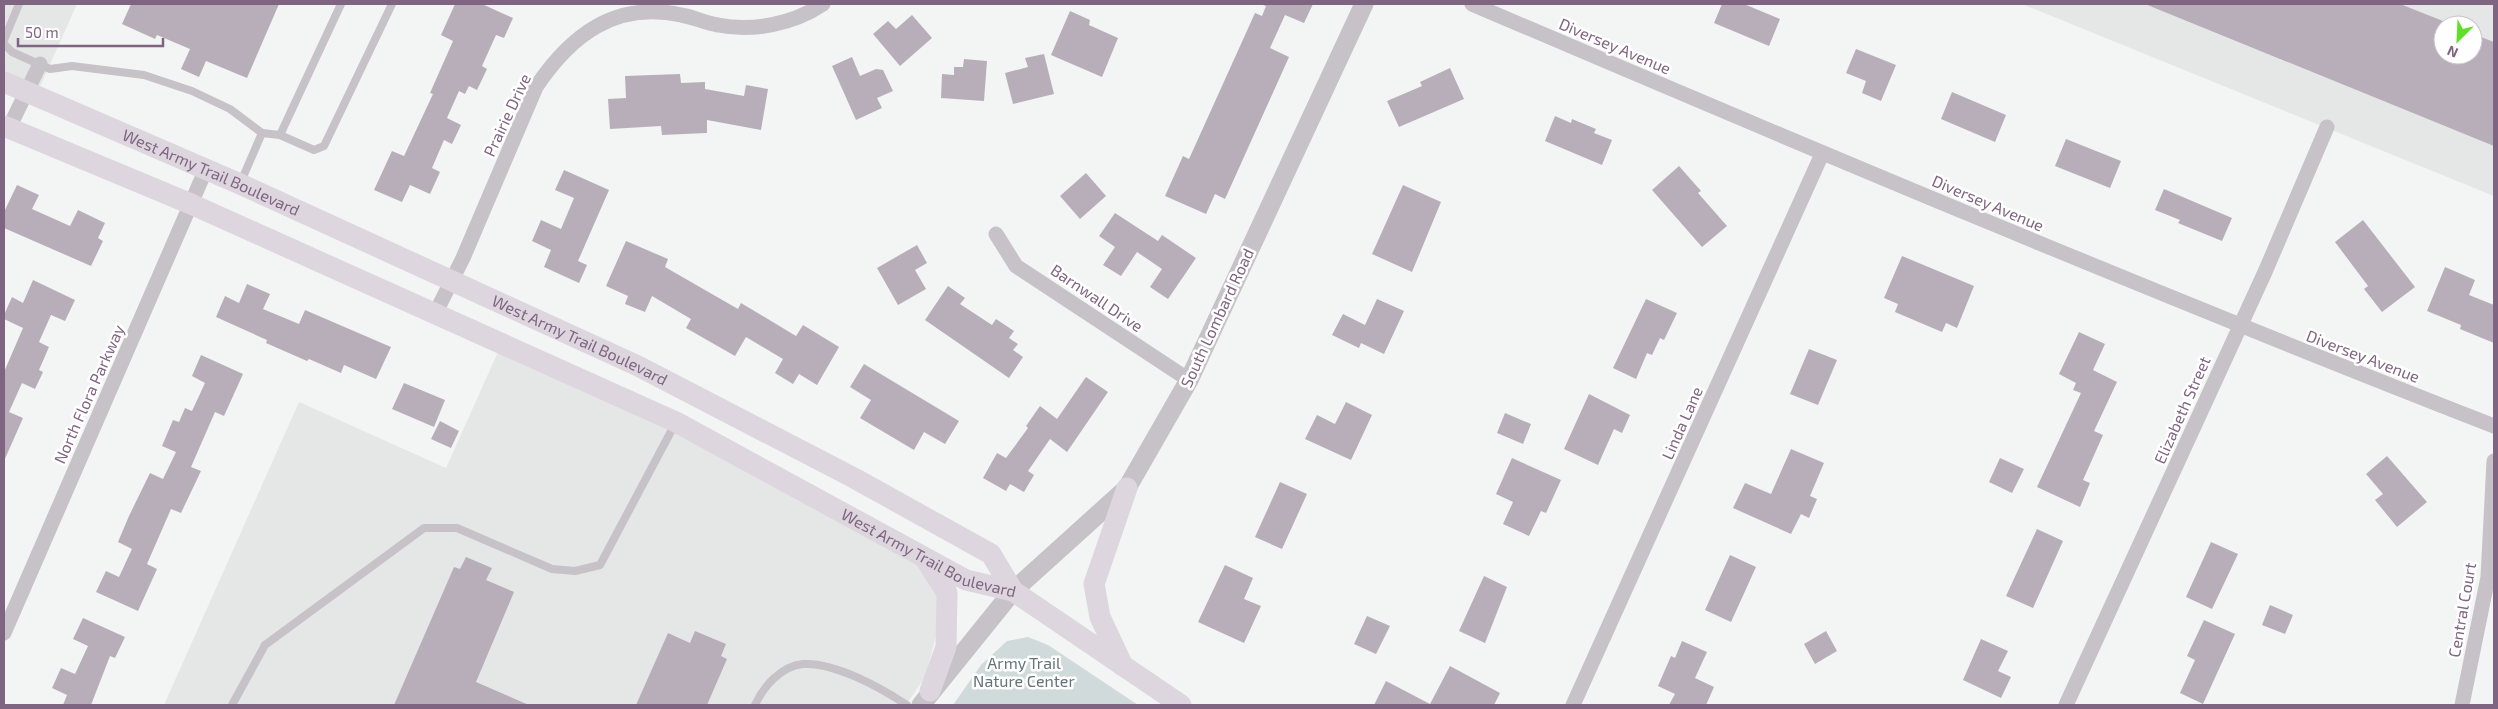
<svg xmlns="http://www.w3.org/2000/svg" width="2498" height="709" viewBox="0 0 2498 709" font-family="'Exo 2',sans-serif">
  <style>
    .built { fill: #e5e6e6; fill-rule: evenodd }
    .green { fill: #d1dada }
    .building { fill: #b8aeba }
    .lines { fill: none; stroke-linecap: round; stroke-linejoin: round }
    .service { stroke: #c7c1c8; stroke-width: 8 }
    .minor { stroke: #c7c1c8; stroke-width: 15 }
    .tertiary { stroke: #c7c1c8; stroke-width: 19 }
    .secondary { stroke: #ded6de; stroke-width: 21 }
    .labels { text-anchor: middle; stroke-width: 5; stroke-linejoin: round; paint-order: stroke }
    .street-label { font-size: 16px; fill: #7f6582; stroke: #fff }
    .park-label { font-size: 16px; fill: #647479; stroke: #fff }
  </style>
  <rect width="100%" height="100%" fill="#f2f5f3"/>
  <path class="built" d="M4 4H77L38 91 4 76Z
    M2022 4H2494V196ZM2443 25H2473V55H2443Z
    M498 352 680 433 919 566 937 591 936 636 925 677 906 705H164L299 402 446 468Z"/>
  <path class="green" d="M1028 637 1048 645 1138 705H953L981 665 1007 641Z"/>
  <path class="building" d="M131 4H279L247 78 206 61 199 77 181 69 190 49 157 35 155 39 122 24Z
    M455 4H482L513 18 504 38 496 35 482 66 487 69 477 90 469 86 465 94 459 91 447 118 461 125 452 144 444 140 432 168 440 172 430 194 410 185 402 202 374 190 392 151 404 156 433 94 430 93 453 41 441 35Z
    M1260 4H1313L1304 23 1285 15 1270 48 1289 57 1225 199 1215 194 1206 214 1165 196 1183 156 1189 159 1255 13 1262 16 1266 6Z
    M1722 4H1744L1780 19 1769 46 1714 23Z
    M2145 4H2400L2443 21V55H2473V34L2494 42V146Z
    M1070 11 1090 20 1089 25 1118 38 1102 77 1051 55Z
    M912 15 932 38 900 66 873 34 888 21 896 29Z
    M1856 49 1896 65 1881 101 1862 93 1866 81 1846 73Z
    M1044 54 1054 94 1013 104 1005 73 1028 67 1025 58Z
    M852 57 860 76 876 69 883 70 893 91 877 98 882 108 856 120 832 66Z
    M964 59 987 61 984 101 941 98 942 74 954 75V67H963Z
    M1450 68 1464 99 1399 127 1387 101 1422 86 1420 82Z
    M680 74 681 83 705 82V89L744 96 746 85 768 89 761 130 707 120V133L662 135 661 126 610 129 608 99 626 98 625 76Z
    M1952 92 2006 115 1995 142 1941 119Z
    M1555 116 1571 123 1572 119 1596 129 1594 133 1612 140 1602 165 1545 141Z
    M2066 139 2121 161 2110 188 2055 166Z
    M1679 166 1701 191 1698 193 1727 226 1702 247 1652 190Z
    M564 170 609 190 578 261 587 265 579 283 544 267 551 250 532 241 541 220 561 229 574 198 555 190Z
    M1086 173 1106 196 1080 219 1060 196Z
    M17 185 39 195 32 209 70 226 78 210 105 223 98 238 103 241 91 266 4 228V212Z
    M1403 185 1441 202 1412 272 1372 254Z
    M2164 189 2232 218 2222 241 2178 223 2180 220 2155 210Z
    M1115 213 1158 241 1162 235 1196 258 1168 299 1150 287 1162 269 1137 252 1121 276 1103 265 1115 247 1099 236Z
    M2363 220 2415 287 2382 312 2364 289 2368 286 2335 242Z
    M626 241 668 259 665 267 738 309 741 303 796 336 803 325 839 347 817 385 799 374 793 384 775 373 783 359 746 337 735 356 686 328 691 319 652 296 645 312 625 304 628 296 606 286Z
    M917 245 927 263 915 270 926 289 898 305 877 268Z
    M1902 256 1974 286 1957 328 1946 323 1942 332 1895 312 1898 304 1884 298Z
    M2445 267 2475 280 2469 295 2494 305V343L2460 329 2461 325 2427 311Z
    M33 280 75 300 65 321 51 315 39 342 49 347 39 370 43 372 35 389 22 383 9 412 23 418 4 461V372L23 328 4 319V315L12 297 23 303Z
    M247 284 270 294 263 309 299 324 305 310 391 347 376 379 344 365 341 373 309 359 307 361 266 343 267 340 216 317 225 296 239 303Z
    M948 286 965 298 960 304 992 325 996 319 1014 331 1009 338 1018 344 1013 350 1023 357 1009 378 925 320Z
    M1377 299 1404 311 1384 354 1361 343 1359 348 1332 335 1343 314 1365 325Z
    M1646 299 1677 313 1664 340 1660 338 1652 355 1647 353 1636 379 1613 368Z
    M2079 332 2105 344 2093 370 2117 382 2094 431 2103 435 2083 480 2090 483 2080 507 2037 487 2081 393 2073 390 2076 383 2059 374Z
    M1809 349 1837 360 1818 405 1790 394Z
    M201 355 243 374 224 416 215 412 191 467 201 471 181 513 171 509 147 564 157 569 138 611 96 592 106 571 119 577 132 549 118 542 129 516 150 473 163 479 176 452 162 446 173 420 179 422 185 408 192 411 205 383 192 376Z
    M864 364 959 421 945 444 924 432 914 450 860 418 871 400 850 387Z
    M1086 377 1108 392 1067 452 1050 439 1028 471 1034 475 1024 492 1010 484 1006 491 983 478 997 453 1006 458 1028 428 1026 426 1040 406 1057 419Z
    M404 383 445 400 434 427 392 409Z
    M1589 394 1630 415 1622 433 1614 429 1598 465 1564 449Z
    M1346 402 1372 415 1351 460 1305 439 1317 415 1335 424Z
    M1505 413 1531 424 1523 444 1497 433Z
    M440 421 459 431 451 448 431 439Z
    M1791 449 1824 463 1810 496 1817 499 1809 518 1801 514 1791 534 1733 508 1745 483 1771 494Z
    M2387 456 2427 502 2397 527 2375 500 2383 494 2366 474Z
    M1512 458 1561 480 1546 513 1541 511 1529 536 1503 524 1513 502 1496 494Z
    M2000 458 2024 469 2012 493 1989 482Z
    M1280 482 1307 494 1282 549 1255 537Z
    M2037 529 2063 541 2033 608 2006 596Z
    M2211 542 2238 554 2212 609 2186 597Z
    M1730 555 1756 567 1731 622 1705 610Z
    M466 557 492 568 486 580 514 592 476 682 529 705H394L454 567 460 569Z
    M1225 565 1253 578 1244 599 1261 606 1244 643 1198 622Z
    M1484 576 1507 587 1485 643 1459 631Z
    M2270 605 2293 615 2285 634 2262 625Z
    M1367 616 1390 626 1376 654 1354 644Z
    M83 618 125 637 115 658 110 656 91 705H63L67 695 52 688 61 668 75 674 88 646 73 639Z
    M2204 620 2235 634 2203 704 2180 693 2195 660 2187 656Z
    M695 631 726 644 721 656 727 659 707 705H636L668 633 690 643Z
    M1826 631 1837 651 1815 664 1804 644Z
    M1981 639 2008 651 1998 671 2011 677 2001 698 1963 680Z
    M1682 641 1707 652 1695 678 1714 687 1706 705H1669L1675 694 1658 686 1671 656 1675 658Z
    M1450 666 1500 693 1494 705H1374L1386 681 1430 704Z"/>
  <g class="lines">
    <path class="service" d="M4 40 19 4
      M4 44 12 52 50 69 72 66 144 75 192 91 230 109 262 133 280 135 341 4
      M280 135 314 150 324 146 392 4
      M240 184 262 133
      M232 705 265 645 424 528H457L552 569 575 571 600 565 676 422
      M755 705C763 687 781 666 803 664 835 662 881 688 907 705"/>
    <path class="minor" d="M1472 4C1811 149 2151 292 2494 426
      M9 128 40 64
      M996 234 1016 266 1189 380
      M435 314 463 258 536 87C571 35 615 1 681 15 694 17 705 23 718 25 753 32 793 24 823 4
      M4 633 206 169
      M1573 705 1822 154
      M2066 705 2265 272 2327 127
      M2462 705 2488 577 2494 461"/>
    <path class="tertiary" d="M921 705 1013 591 1127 488 1189 380 1364 4"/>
    <g class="secondary">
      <path id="s1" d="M4 82 240 184 638 366 854 478 991 554 1013 591"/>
      <path id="s2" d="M4 126 191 204 676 422 966 580 1013 591 1181 705"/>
      <path d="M926 560 947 593 946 647 930 691"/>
      <path d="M1123 666 1100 617 1094 584 1127 488"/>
    </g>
  </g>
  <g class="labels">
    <g class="street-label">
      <text transform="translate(1615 46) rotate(23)" y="6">Diversey Avenue</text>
      <text transform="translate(507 115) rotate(-65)" y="6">Prairie Drive</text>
      <text dy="6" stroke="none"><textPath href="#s1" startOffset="226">West Army Trail Boulevard</textPath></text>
      <text transform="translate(1988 203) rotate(23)" y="6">Diversey Avenue</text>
      <text transform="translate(1097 298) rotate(34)" y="6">Barnwall Drive</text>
      <text transform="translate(1217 318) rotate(-65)" y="6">South Lombard Road</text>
      <text dy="6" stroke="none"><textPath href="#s1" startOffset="631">West Army Trail Boulevard</textPath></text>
      <text transform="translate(2363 356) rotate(21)" y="6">Diversey Avenue</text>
      <text transform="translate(89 394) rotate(-66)" y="6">North Flora Parkway</text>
      <text transform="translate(2182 410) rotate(-66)" y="6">Elizabeth Street</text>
      <text transform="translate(1682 423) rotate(-66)" y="6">Linda Lane</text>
      <text dy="6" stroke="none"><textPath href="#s2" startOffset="1020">West Army Trail Boulevard</textPath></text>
      <text transform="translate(2462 610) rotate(-80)" y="6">Central Court</text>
    </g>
    <g class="park-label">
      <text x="1024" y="669">Army Trail<tspan x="1024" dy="18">Nature Center</tspan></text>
    </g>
  </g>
  <rect width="2498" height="709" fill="none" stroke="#7f6582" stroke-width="10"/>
  <g transform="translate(2458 40) rotate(204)"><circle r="24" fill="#ffffff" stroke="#ccc1cd"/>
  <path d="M0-4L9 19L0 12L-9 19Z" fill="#60df28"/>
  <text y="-8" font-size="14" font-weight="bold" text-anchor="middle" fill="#7f6582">N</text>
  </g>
  <path d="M18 38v8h145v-8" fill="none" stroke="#7f6582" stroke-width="2.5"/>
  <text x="25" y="38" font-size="15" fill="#7f6582" stroke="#ffffff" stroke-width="4" paint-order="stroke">50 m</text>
</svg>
